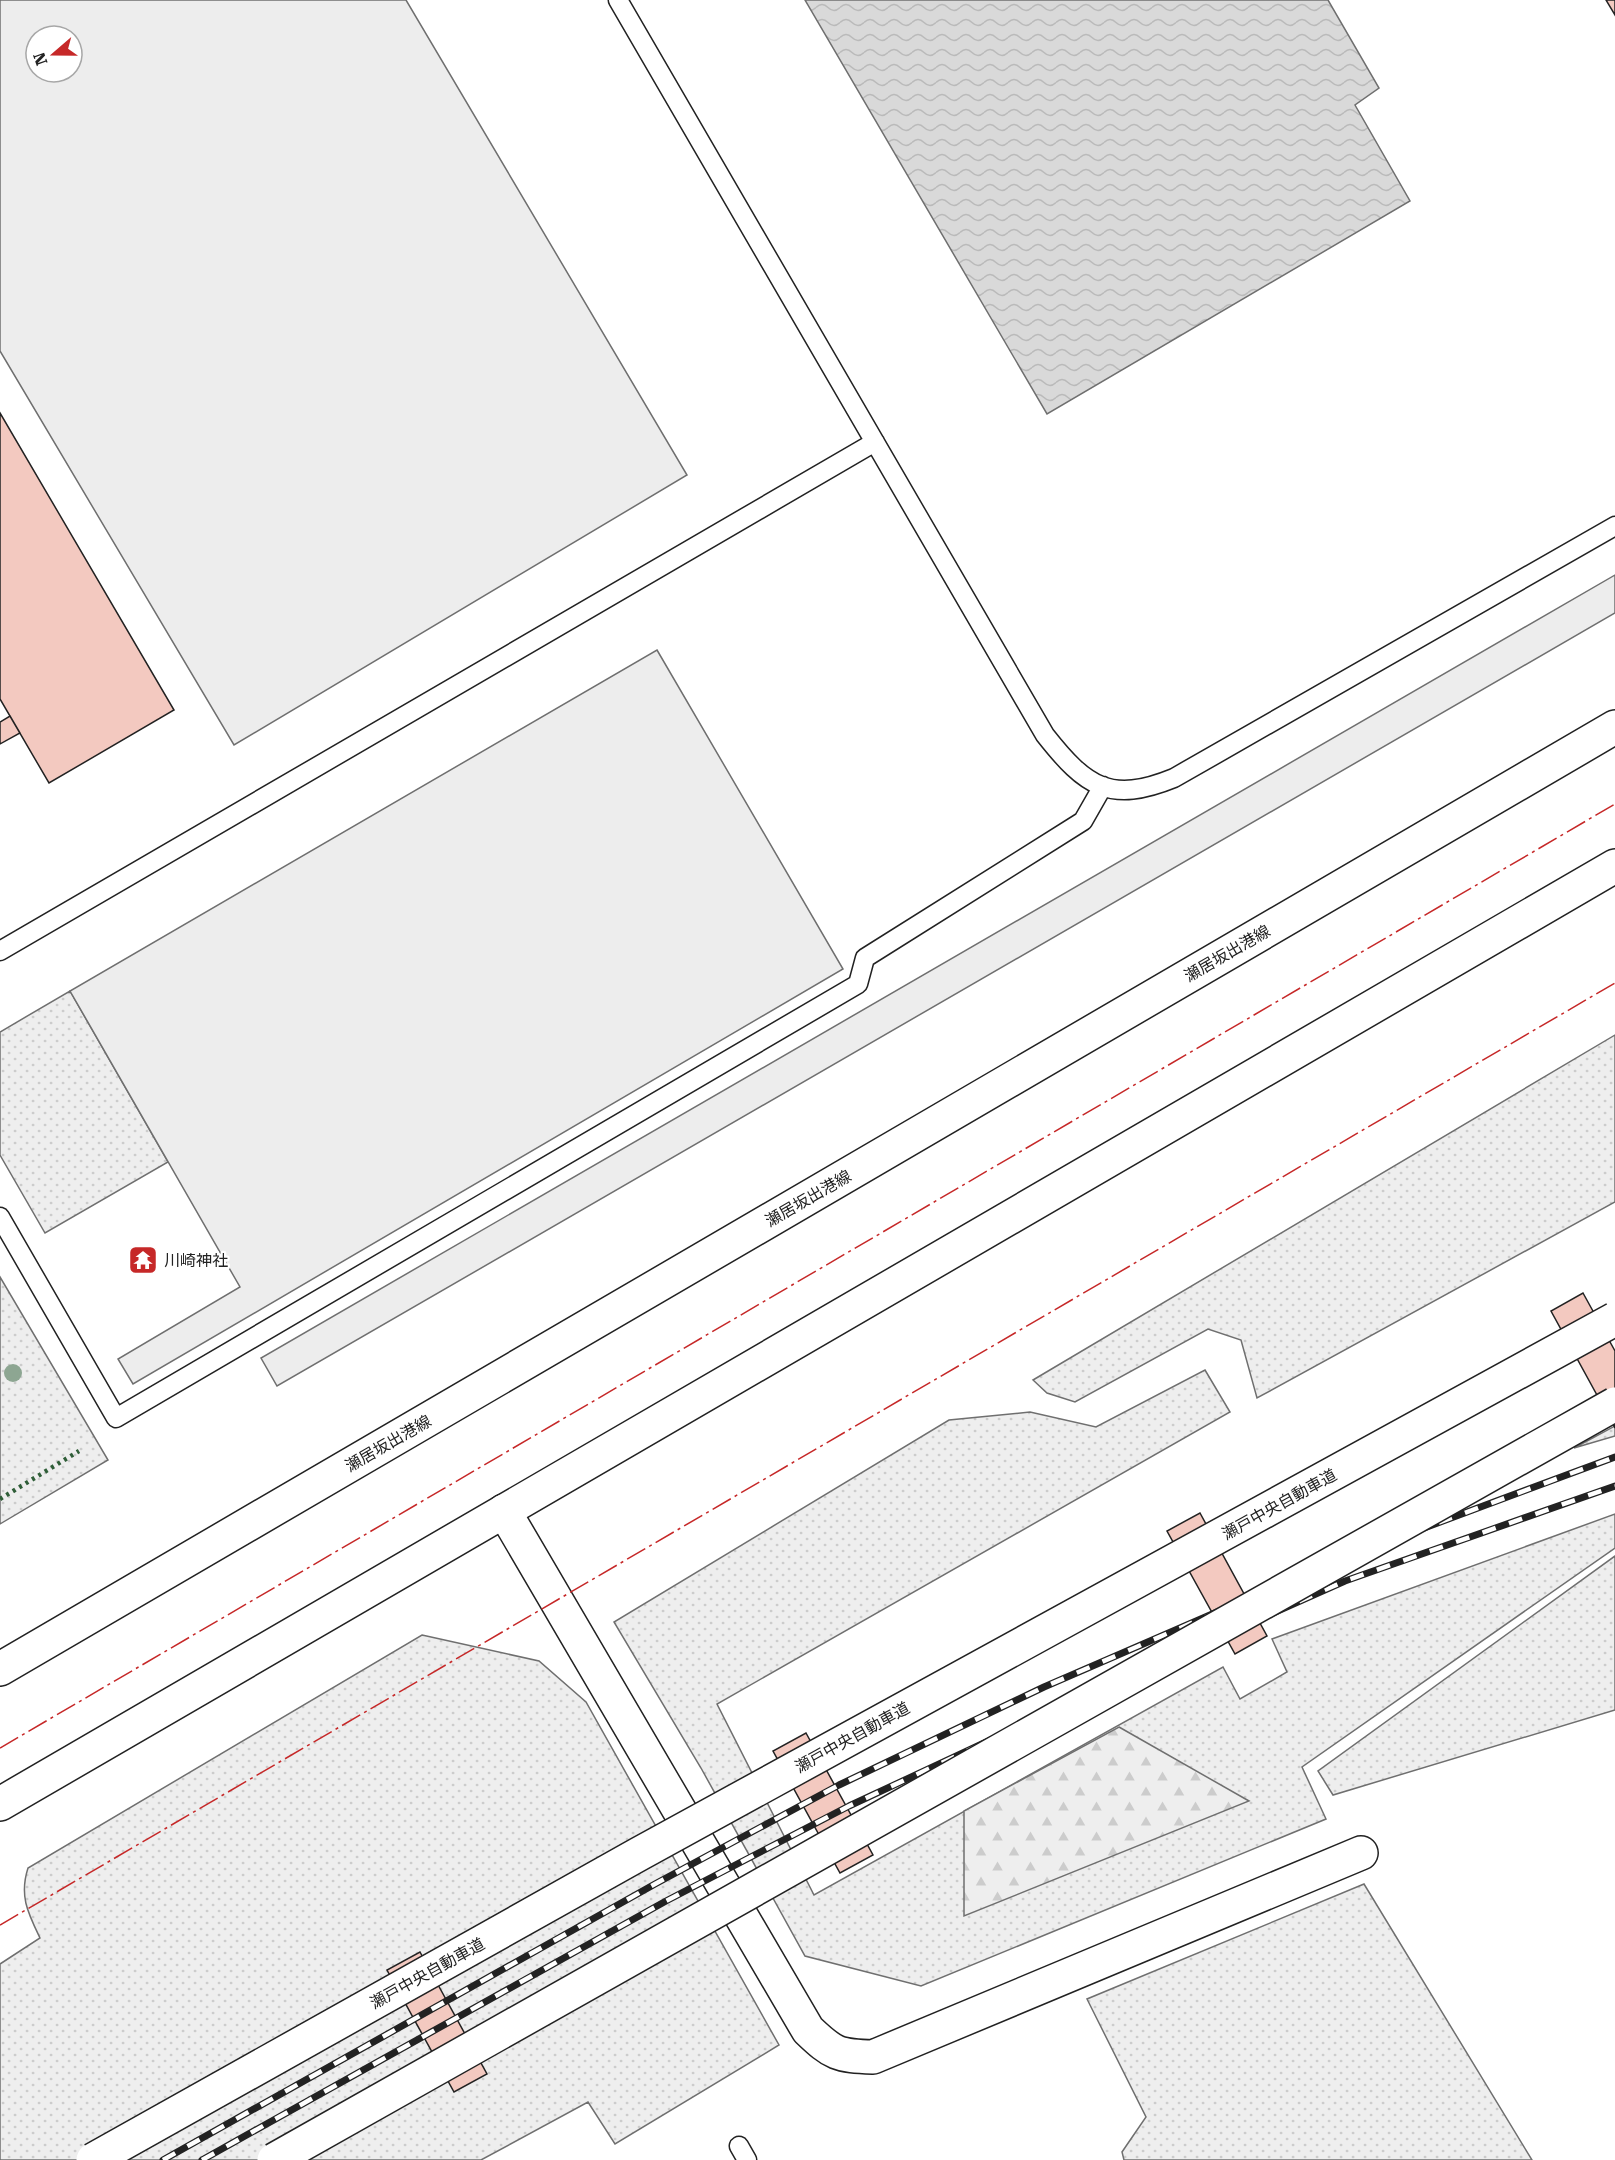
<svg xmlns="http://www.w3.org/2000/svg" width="1615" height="2160" viewBox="0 0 1615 2160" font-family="'Roboto Serif','Noto Sans JP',serif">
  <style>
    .grass { fill: url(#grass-dots); stroke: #6f6f6f; stroke-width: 1.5 }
    .forest { fill: url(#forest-firs); stroke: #6f6f6f; stroke-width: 1.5 }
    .parking { fill: #ededed; stroke: #6f6f6f; stroke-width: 1.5; fill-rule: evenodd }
    .water { fill: url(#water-waves); stroke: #6f6f6f; stroke-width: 1.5 }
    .building { fill: #f3c9c0; stroke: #222; stroke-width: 1.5 }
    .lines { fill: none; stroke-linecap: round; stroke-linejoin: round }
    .lane-casing { stroke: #222; stroke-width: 21 }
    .street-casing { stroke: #222; stroke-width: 36 }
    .secondary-casing { stroke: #222; stroke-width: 36 }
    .lane { stroke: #fff; stroke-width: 18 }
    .street { stroke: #fff; stroke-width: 33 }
    .secondary { stroke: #fff; stroke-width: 33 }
    .rail-casing { stroke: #222; stroke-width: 7 }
    .rail { stroke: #fff; stroke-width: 4.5; stroke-dasharray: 14; stroke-linecap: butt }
    .highway-bridge-casing { stroke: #222; stroke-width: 36; stroke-linecap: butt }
    .highway-bridge { stroke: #fff; stroke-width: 33 }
    .hedge { stroke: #2f5e38; stroke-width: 4.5; stroke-dasharray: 3 4.5; stroke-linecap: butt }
    .power { stroke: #c62828; stroke-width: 1.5; stroke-dasharray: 21 4.5 3 4.5; stroke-linecap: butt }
    .tree { fill: #8da692 }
    .labels { text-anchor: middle; stroke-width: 4.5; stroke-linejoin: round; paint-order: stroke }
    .street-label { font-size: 16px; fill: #222; stroke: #fff }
    .poi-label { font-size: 16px; fill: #222; stroke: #fff; text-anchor: start }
  </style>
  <defs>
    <pattern id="grass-dots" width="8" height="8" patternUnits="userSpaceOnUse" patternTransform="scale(1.5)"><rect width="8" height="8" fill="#eee"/><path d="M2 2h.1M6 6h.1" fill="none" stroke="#ccc" stroke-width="1.8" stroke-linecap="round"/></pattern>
    <pattern id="forest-firs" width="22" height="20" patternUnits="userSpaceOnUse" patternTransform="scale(1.5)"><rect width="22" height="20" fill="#eee"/><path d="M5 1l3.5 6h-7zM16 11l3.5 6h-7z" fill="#ccc"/></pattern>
    <pattern id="water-waves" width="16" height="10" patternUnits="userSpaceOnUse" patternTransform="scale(1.5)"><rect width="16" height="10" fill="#d9d9d9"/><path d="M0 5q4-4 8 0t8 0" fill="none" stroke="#bababa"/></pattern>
  </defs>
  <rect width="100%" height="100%" fill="#fff"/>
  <path class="grass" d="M70 991 168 1162 45 1233 0 1155V1032Z
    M1615 1035V1202L1257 1398 1241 1340 1208 1329 1075 1402 1047 1393 1033 1380Z
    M0 1277 108 1460 0 1524Z
    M1205 1370 1230 1412 717 1704 814 1895 1223 1667 1240 1699 1287 1672 1272 1639 1615 1514V1548L1302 1767 1326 1819 921 1986 805 1956 701 1768 614 1622 949 1420 1030 1412 1096 1427Z
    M1615 1426V1436L1574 1448Z
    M1615 1556V1710L1333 1795 1318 1771Z
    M422 1635 539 1661 586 1702 779 2045 615 2144 588 2102 481 2160H0V1964L40 1938C28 1913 19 1896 28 1868Z
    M1364 1884 1532 2160H1124L1122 2152 1146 2117 1087 1999Z"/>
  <path class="forest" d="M1119 1727 1249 1801 964 1916V1811Z"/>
  <path class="parking" d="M0 0H406L687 475 234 745 0 351ZM36 36H72V72H36Z
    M1615 575V613L277 1386 261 1358Z
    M657 650 843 969 133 1384 118 1359 240 1287 70 991Z"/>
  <path class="water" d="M805 0H1328L1379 88 1355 105 1410 201 1047 414Z"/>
  <path class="building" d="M1606 0H1615V15Z
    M0 413 174 710 49 783 0 699Z
    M10 716 20 733 0 744V722Z
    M1583 1293 1615 1351V1428L1551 1311Z
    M1200 1513 1267 1636 1235 1654 1167 1531Z
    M806 1733 873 1855 840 1873 773 1751Z
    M420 1952 487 2074 454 2092 387 1970Z"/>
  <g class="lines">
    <g class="lane-casing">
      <path id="lane" d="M618 0 1045 735C1086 787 1110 804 1174 778L1615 526
        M0 951 875 442
        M0 1217 116 1418 858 984 865 958 1083 821 1103 786
        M739 2146 747 2160"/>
    </g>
    <g class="street-casing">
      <path id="street" d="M504 1511 808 2030C833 2054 838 2056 873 2057L1361 1853"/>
    </g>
    <g class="secondary-casing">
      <path id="secondary" d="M0 1669 1615 727
        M0 1804 1615 866"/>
    </g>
    <use href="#lane" class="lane"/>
    <use href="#street" class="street"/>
    <use href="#secondary" class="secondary"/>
    <g class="rail-casing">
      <path id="rail" d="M163 2160 655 1884 839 1785 1044 1687 1330 1563 1615 1457
        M202 2160 666 1901 849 1806 1057 1709 1345 1581 1615 1486"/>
    </g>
    <use href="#rail" class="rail"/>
    <g class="highway-bridge-casing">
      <path id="highway-bridge" d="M93 2160 639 1854 1615 1319
        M274 2160 1615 1404"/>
    </g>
    <use href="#highway-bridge" class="highway-bridge"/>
    <path class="hedge" d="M0 1499 79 1451"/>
    <path class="power" d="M0 1748 1615 804
      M0 1925 1615 983"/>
  </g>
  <circle class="tree" cx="13" cy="1373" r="9"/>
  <defs>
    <g id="temple-square" transform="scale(1.5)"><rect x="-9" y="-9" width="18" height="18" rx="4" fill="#c62828" stroke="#fff"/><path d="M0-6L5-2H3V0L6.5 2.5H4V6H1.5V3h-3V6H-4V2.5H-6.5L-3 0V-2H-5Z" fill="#fff"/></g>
  </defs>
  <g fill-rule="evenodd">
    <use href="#temple-square" x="143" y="1260"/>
  </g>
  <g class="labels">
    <g class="street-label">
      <text transform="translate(1227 953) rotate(-30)" y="6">瀬居坂出港線</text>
      <text transform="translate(808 1198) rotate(-30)" y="6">瀬居坂出港線</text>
      <text transform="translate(388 1443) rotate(-30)" y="6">瀬居坂出港線</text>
      <text transform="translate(1279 1504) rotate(-29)" y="6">瀬戸中央自動車道</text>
      <text transform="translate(852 1737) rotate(-29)" y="6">瀬戸中央自動車道</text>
      <text transform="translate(427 1973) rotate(-29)" y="6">瀬戸中央自動車道</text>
    </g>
    <g class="poi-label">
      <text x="164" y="1266">川崎神社</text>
    </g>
  </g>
  <g transform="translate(54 54) rotate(250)"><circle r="28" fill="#ffffff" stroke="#a7a7a7" stroke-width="1.5"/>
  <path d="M0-4.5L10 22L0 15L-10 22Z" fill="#c62828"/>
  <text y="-9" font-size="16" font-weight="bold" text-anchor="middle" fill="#222222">N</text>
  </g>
</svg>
